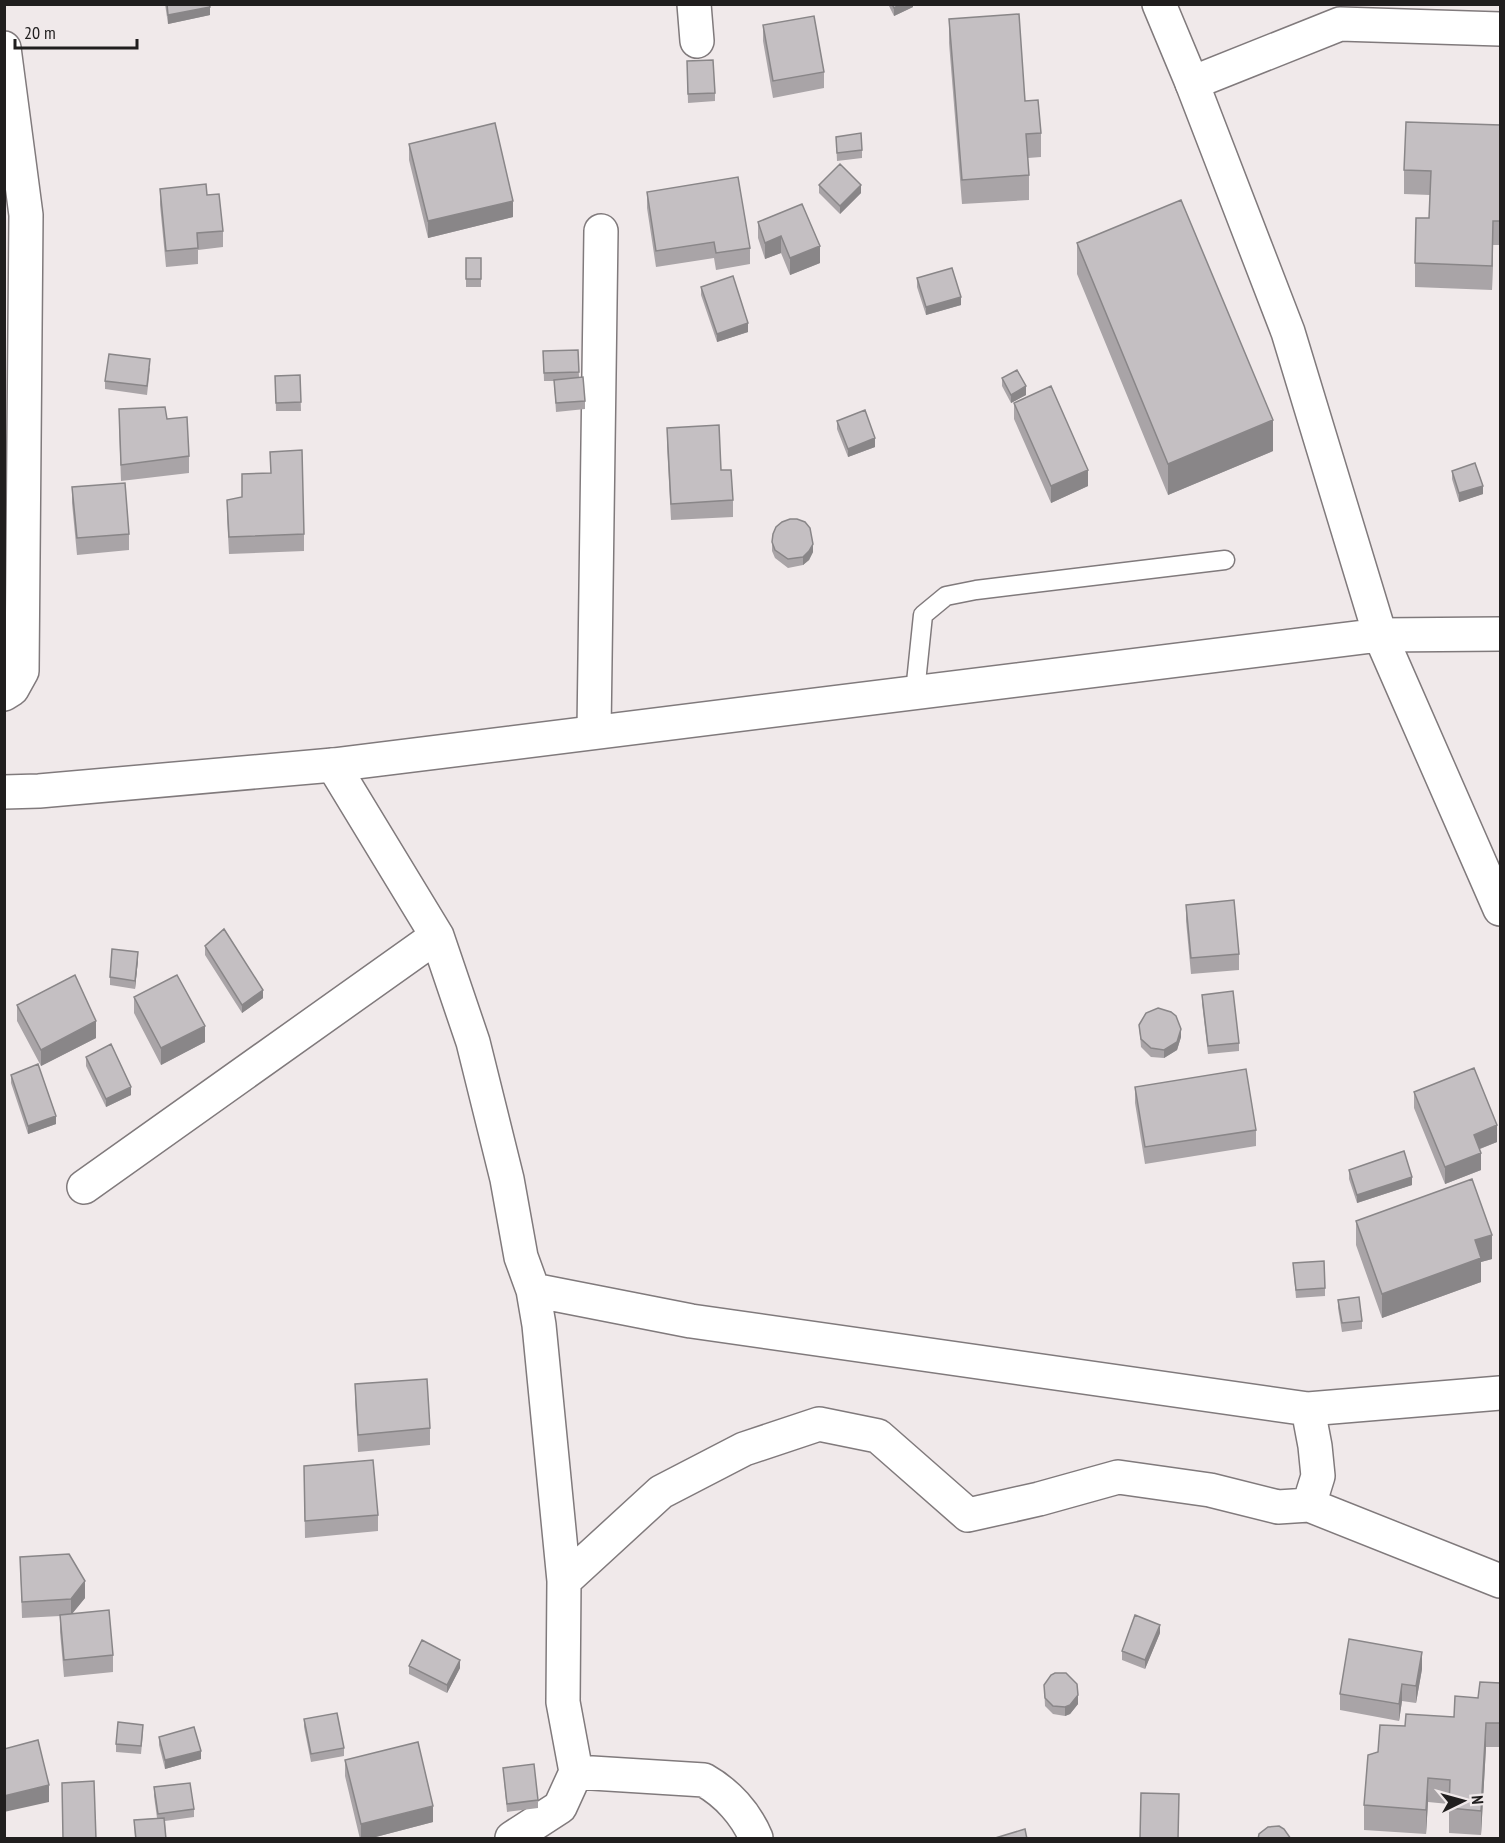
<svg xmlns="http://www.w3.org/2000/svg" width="1505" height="1843" viewBox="0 0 1505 1843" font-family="'PT Sans Narrow',sans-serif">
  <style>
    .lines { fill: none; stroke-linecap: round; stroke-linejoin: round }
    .lane-casing { stroke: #807a7c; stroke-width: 21 }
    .street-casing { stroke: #807a7c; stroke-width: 36 }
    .secondary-casing { stroke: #807a7c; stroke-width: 36 }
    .lane { stroke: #fff; stroke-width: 18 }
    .street { stroke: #fff; stroke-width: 33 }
    .secondary { stroke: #fff; stroke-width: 33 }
    .wall { fill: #a9a4a7 }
    .shaded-wall { fill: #898688 }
    .building { fill: #c4bfc2; stroke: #898688; stroke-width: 1.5 }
  </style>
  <rect width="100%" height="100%" fill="#f0e9ea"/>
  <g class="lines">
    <g class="lane-casing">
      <path id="lane" d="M915 692 923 615 946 596 976 590 1225 560"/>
    </g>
    <g class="street-casing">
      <path id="street" d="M694 4 697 41
        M4 48 26 215 22 671 12 689 4 694
        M1192 83 1340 24 1500 29
        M1380 635 1500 634
        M594 731 601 231
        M333 765 437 936 473 1042 507 1179 521 1257 533 1290 539 1325 564 1581 563 1702 576 1772 560 1807 512 1838
        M84 1187 437 936
        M533 1290 691 1321 1308 1409
        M1309 1505 1500 1581
        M564 1581 661 1492 744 1449 819 1424 878 1436 968 1515 1039 1499 1118 1477 1210 1490 1278 1507 1309 1505 1318 1476 1315 1446 1308 1409 1500 1393
        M576 1772 704 1780C727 1793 746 1814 756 1838"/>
    </g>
    <g class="secondary-casing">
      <path id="secondary" d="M1159 4 1192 83 1288 332 1380 635 1500 909
        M4 792 39 791 333 765 1380 635"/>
    </g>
    <use href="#lane" class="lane"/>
    <use href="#street" class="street"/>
    <use href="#secondary" class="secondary"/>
  </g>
  <path class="wall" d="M165 4H209L210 15 168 24Z
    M888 4H913V7L894 16Z
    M949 19 1025 101 1041 133V157L1028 158 1029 175V200L962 204 949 43Z
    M763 25 824 72V88L773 98 763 41Z
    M687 61 715 93V101L688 103Z
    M1500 125V245H1493L1492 290 1415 287V263L1429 218 1430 195 1404 194V170Z
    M836 137 862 150V158L837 161Z
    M409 144 513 217 428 238 409 160Z
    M819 185 861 193 840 214 819 193Z
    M160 189 207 195 223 231V247L198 250V264L166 267 160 205Z
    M647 192 750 248V264L716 270 714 258 656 267 647 208Z
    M758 222 820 263 790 275 781 253 765 259 758 238Z
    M1077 243 1273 451 1168 495 1077 274Z
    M466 258H481V287H466Z
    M917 278 961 305 926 315 917 287Z
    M701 287 748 332 717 342 701 295Z
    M578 350 579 377 585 401V409L556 412 554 381H544L543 351Z
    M150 368 147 395 105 389V381Z
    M300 375 301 411H276L275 376Z
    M1002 378 1026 395 1011 403 1002 386Z
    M1014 403 1088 486 1051 503 1014 419Z
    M837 421 875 447 848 457 837 429Z
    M119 426 189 456V473L121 481Z
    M667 428 733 500V517L671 520 667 445Z
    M1452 471 1483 494 1459 502 1452 479Z
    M72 487 129 534V550L77 555 72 503Z
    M227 500 304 534V551L229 554 227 516Z
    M772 542 813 552 809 560 803 565 788 568 775 558 772 551Z
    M1186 905 1239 954V970L1191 974 1186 921Z
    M205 946 263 998 242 1013 205 955Z
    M138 960 135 989 110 985V977Z
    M1202 995 1239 1043V1051L1208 1054 1202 1003Z
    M134 997 205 1042 161 1065 134 1013Z
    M17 1005 96 1038 41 1066 17 1021Z
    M1139 1025 1181 1037 1177 1050 1164 1058 1151 1057 1141 1047Z
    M86 1057 131 1095 106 1107 86 1066Z
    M11 1075 56 1124 28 1134 11 1083Z
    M1135 1087 1256 1130V1146L1145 1164 1135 1103Z
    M1414 1092 1497 1142 1480 1149 1481 1170 1445 1184 1414 1108Z
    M1349 1170 1412 1185 1357 1203 1349 1179Z
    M1356 1221 1492 1259 1481 1262V1282L1382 1318 1356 1245Z
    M1293 1263 1325 1288V1296L1296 1298Z
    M1338 1300 1362 1321V1329L1342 1332 1338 1308Z
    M355 1384 430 1428V1445L358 1452 355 1400Z
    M304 1466 378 1515V1531L305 1538Z
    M20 1557 85 1598 72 1614 113 1655V1672L64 1677 60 1632V1616L22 1618Z
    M1160 1633 1145 1669 1122 1660V1651Z
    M409 1666 460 1668 447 1693 409 1674Z
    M1422 1669 1416 1703 1402 1701 1399 1721 1340 1710V1694Z
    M1500 1683V1747H1486L1481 1835 1449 1833V1804L1428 1802 1426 1834 1364 1830V1805L1378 1752 1405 1726 1454 1717 1478 1698Z
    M1044 1685 1078 1704 1070 1714 1065 1716 1053 1714 1045 1706Z
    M304 1719 344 1748V1756L311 1762 304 1727Z
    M143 1733 141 1754 116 1752V1744Z
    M159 1737 201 1759 165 1769 159 1745Z
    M345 1760 433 1822 368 1839H360L345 1776Z
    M503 1768 538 1800V1808L507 1812Z
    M154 1787 194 1809V1817L165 1821 166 1839H135L134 1820 157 1818 154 1796Z"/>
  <path class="shaded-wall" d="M901 4H913V7L894 16V8Z
    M210 7V15L168 24V15Z
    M861 185V193L840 214V206Z
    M513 201V217L428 238V221Z
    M1493 221V245L1492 290V266Z
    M781 236V253L765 259V243Z
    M820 246V263L790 275V258Z
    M961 297V305L926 315V307Z
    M748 323V332L717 342V334Z
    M1026 386V395L1011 403V395Z
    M1273 420V451L1168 495V464Z
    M875 438V447L848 457V449Z
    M1088 470V486L1051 503V486Z
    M1483 486V494L1459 502V493Z
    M813 544V552L809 560 803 565V557Z
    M138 952V960L135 989V981Z
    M263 990V998L242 1013V1005Z
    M96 1021V1038L41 1066V1050Z
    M205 1026V1042L161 1065V1048Z
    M1181 1029V1037L1177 1050 1164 1058V1050Z
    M131 1087V1095L106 1107V1099Z
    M56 1116V1124L28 1134V1126Z
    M1497 1125V1142L1474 1151V1135Z
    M1481 1153V1170L1445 1184V1167Z
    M1412 1177V1185L1357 1203V1195Z
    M1492 1235V1259L1481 1262V1282L1382 1318V1294L1475 1240Z
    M85 1581V1598L71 1615V1599Z
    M1160 1625V1633L1145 1669V1660Z
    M1422 1652V1669L1416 1703V1686Z
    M460 1660V1668L447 1693V1685Z
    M1402 1684V1701L1399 1721V1704Z
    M1078 1695V1704L1070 1714 1065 1716V1707Z
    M1486 1723V1747L1481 1835V1811Z
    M201 1751V1759L165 1769V1760Z
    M1428 1778V1802L1426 1834V1810Z
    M49 1785V1802L4 1812V1796Z
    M433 1806V1822L368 1839H361V1824Z"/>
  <path class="building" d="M167 4H209L210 7 168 15Z
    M892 4H901L894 8Z
    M1019 14 1025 101 1038 100 1041 133 1026 134 1029 175 962 180 949 19Z
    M814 16 824 72 773 81 763 25Z
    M713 60 715 93 688 94 687 61Z
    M1406 122 1500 125V221H1493L1492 266 1415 263 1416 218H1429L1431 171 1404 170Z
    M495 123 513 201 428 221 409 144Z
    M861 133 862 150 837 153 836 137Z
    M840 164 861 185 840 206 819 185Z
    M738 177 750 248 716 253 714 242 656 251 647 192Z
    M206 184 207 195 219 194 223 231 197 233 198 248 166 251 160 189Z
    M1181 200 1273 420 1168 464 1077 243Z
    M802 204 820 246 790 258 781 236 765 243 758 222Z
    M466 258H481V279H466Z
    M952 268 961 297 926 307 917 278Z
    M733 276 748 323 717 334 701 287Z
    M578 350 579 372 544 373 543 351Z
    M109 354 150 359 147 386 105 381Z
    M1017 370 1026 386 1011 395 1002 378Z
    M300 375 301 402 276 403 275 376Z
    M583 377 585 401 556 403 554 380Z
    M1051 386 1088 470 1051 486 1014 403Z
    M165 407 167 419 187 417 189 456 121 465 119 409Z
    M865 410 875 438 848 449 837 421Z
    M719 425 721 470H731L733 500 671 504 667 428Z
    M302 450 304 534 229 537 227 500 242 497V474L271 473 270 452Z
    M1475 463 1483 486 1459 493 1452 471Z
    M125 483 129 534 77 538 72 487Z
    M790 519H797L805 522 810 528 813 544 809 551 803 557 788 559 775 550 772 542 773 534 776 527 782 522Z
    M1234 900 1239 954 1191 958 1186 905Z
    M224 929 263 990 242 1005 205 946Z
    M112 949 138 952 135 981 110 977Z
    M75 975 96 1021 41 1050 17 1005Z
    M177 975 205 1026 161 1048 134 997Z
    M1233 991 1239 1043 1208 1046 1202 995Z
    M1158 1008 1171 1012 1176 1016 1181 1029 1177 1042 1164 1050 1151 1048 1141 1039 1139 1025 1146 1013Z
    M111 1044 131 1087 106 1099 86 1057Z
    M38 1064 56 1116 28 1126 11 1075Z
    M1474 1068 1497 1125 1474 1135 1481 1153 1445 1167 1414 1092Z
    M1246 1069 1256 1130 1145 1147 1135 1087Z
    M1404 1151 1412 1177 1357 1195 1349 1170Z
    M1472 1179 1492 1235 1475 1240 1481 1258 1382 1294 1356 1221Z
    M1324 1261 1325 1288 1296 1290 1293 1263Z
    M1359 1297 1362 1321 1342 1323 1338 1300Z
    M427 1379 430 1428 358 1435 355 1384Z
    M373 1460 378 1515 305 1521 304 1466Z
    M69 1554 85 1581 71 1599 22 1602 20 1557Z
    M109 1610 113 1655 64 1660 60 1615Z
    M1135 1615 1160 1625 1145 1660 1122 1651Z
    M1349 1639 1422 1652 1416 1686 1402 1684 1399 1704 1340 1694Z
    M422 1640 460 1660 447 1685 409 1666Z
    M1055 1673H1066L1077 1684 1078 1695 1070 1705 1065 1707 1053 1706 1045 1698 1044 1685 1051 1675Z
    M1480 1682 1500 1683V1723H1486L1481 1811 1449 1808 1450 1780 1428 1778 1426 1810 1364 1805 1368 1755 1378 1752 1380 1725 1405 1726 1406 1714 1454 1717 1455 1696 1478 1698Z
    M337 1713 344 1748 311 1754 304 1719Z
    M118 1722 143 1725 141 1746 116 1744Z
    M194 1727 201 1751 165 1760 159 1737Z
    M38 1740 49 1785 4 1796V1749Z
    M418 1742 433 1806 361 1824 345 1760Z
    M534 1764 538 1800 507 1804 503 1768Z
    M94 1781 96 1839H63L62 1783Z
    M190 1783 194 1809 158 1814 154 1787Z
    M1141 1793 1179 1794 1178 1839H1140Z
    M164 1818 166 1839H136L134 1820Z
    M1279 1826 1284 1829 1291 1839H1258L1259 1834 1268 1827Z
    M1025 1829 1027 1839H992Z"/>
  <rect width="1505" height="1843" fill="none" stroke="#201e1e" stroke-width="12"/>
  <g transform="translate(1463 1801) rotate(85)" stroke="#f0e9ea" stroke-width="4.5" paint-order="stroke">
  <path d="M0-4.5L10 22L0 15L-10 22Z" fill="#201e1e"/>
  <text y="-9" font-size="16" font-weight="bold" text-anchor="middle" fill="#201e1e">N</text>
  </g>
  <path d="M15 39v9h122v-9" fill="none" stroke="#201e1e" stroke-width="3"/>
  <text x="24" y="39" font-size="18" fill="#201e1e" stroke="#f0e9ea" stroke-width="4.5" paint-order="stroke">20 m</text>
</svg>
